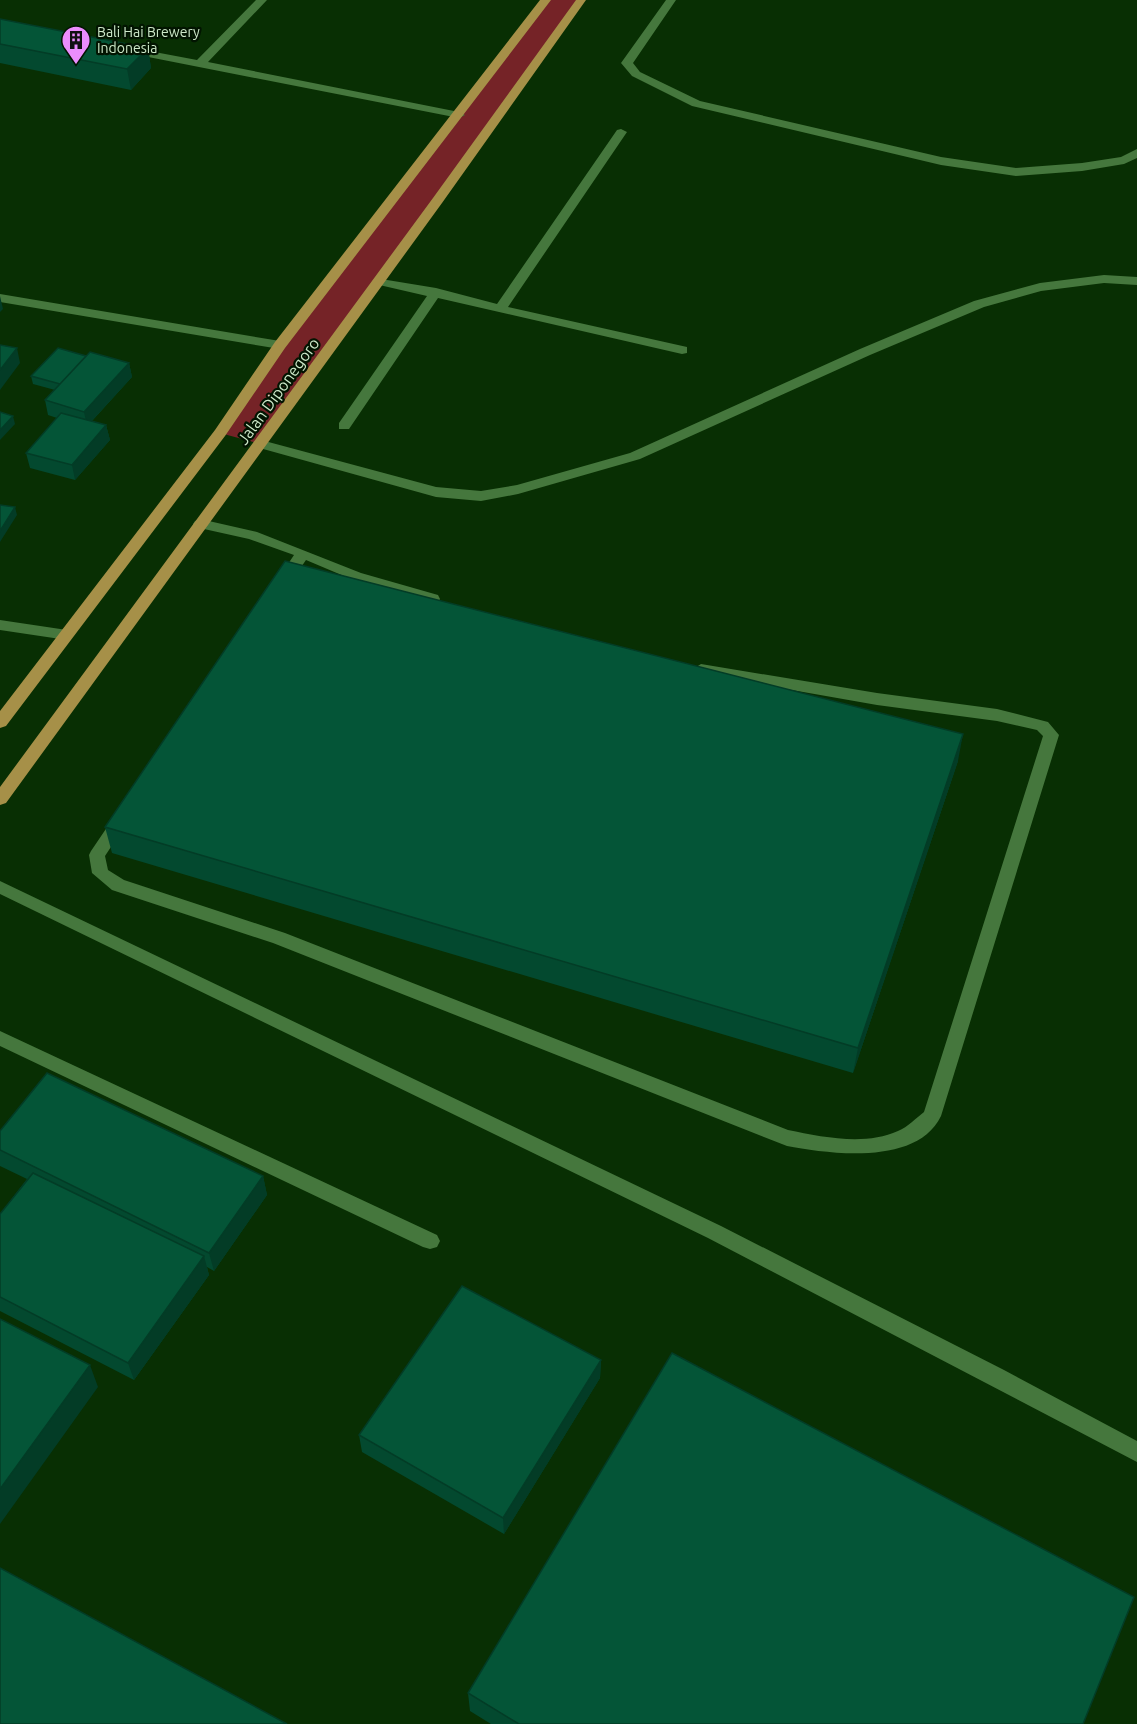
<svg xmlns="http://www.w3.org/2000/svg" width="1137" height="1724" viewBox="0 0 1137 1724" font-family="Ubuntu,sans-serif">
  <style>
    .green { fill: #752327 }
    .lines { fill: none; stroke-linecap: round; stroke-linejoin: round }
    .service { fill: #45773d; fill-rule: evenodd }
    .minor { fill: #45773d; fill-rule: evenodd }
    .trunk { fill: #a69048; fill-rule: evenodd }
    .wall { fill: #03492f }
    .shaded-wall { fill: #033c26 }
    .building { fill: #045537; stroke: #033c26; stroke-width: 1.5 }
    .labels { text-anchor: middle; stroke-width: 4.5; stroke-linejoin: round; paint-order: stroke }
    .far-poi-label { font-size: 14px; fill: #cde8c9; stroke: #021401; text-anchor: start }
    .street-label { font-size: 16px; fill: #cde8c9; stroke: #021401 }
  </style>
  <rect width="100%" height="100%" fill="#082f03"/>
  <path class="green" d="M546 0H581L261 444 220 433Z"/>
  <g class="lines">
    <path class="service" d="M256 0H267L208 62 459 112 465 115 459 118 128 53 122 50 128 47 197 60Z
      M666 0H676L633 63 640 72 700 101 941 157 1016 168 1082 163 1121 157 1137 149V158L1124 164 1082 171 1016 176 941 165 692 106 632 76 621 63Z
      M621 129 627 132 508 307 687 347V353L682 354 438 298 349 429H339V423L427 296 375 284V278L436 288 497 304 617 130Z
      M1104 275 1137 277V285L1104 283 1041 291 984 307 870 355 640 459 518 494 481 501 436 497 256 447 254 444 261 440 436 487 481 491 517 485 630 453 860 349 974 301 1040 283Z
      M200 519 257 532 361 573 438 595 440 599 438 603H428L351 579 306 560 288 586H278L276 582 294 555 249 539 195 527 193 524 195 521Z
      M701 664 877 693 997 709 1048 722 1059 735 941 1116C917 1166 830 1154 787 1146L273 943 112 890 92 873 89 855 91 851 114 817H126L128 821 105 856 108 870 124 880 285 933 788 1130C822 1137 865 1146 898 1131 908 1127 916 1118 924 1112L1043 736 1037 730 997 721 877 705 696 673 693 669Z"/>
    <path class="minor" d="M0 294 280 341 287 345 280 349 0 302Z
      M0 620 67 630 74 635 67 640 0 630Z
      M0 881 721 1226 1004 1370 1137 1441V1462L708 1238 0 894Z
      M0 1031 437 1235 440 1241 437 1247 430 1249 423 1247 0 1046Z"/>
    <path class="trunk" d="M540 0H551L285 348 225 436 6 726 0 728V711L215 430 275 342Z
      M576 0H586L442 203 6 803 0 805V787L433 198Z"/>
  </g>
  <path class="wall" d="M0 19 148 48 151 68 131 90 0 63Z
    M86 356 129 363 132 377 92 421 106 425 110 440 75 480 30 468 26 453 57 418 48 415 45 400 55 390 33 384 31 376Z
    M958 761 853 1073 112 853 105 827Z
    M0 1131 263 1176 267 1195 214 1271 207 1267 209 1275 134 1380 0 1311V1214L27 1179 0 1166Z
    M601 1360 600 1378 504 1534 362 1452 359 1435Z
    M468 1693 1083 1724H491L470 1711Z"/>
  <path class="shaded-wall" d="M148 48 151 68 131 90 127 69Z
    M0 296 3 309 0 312Z
    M17 348 20 363 0 390V370Z
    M129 363 132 377 87 426 84 412Z
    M13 416 15 424 0 440V430Z
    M106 425 110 440 75 480 72 465Z
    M15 507 17 515 0 542V531Z
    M963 734 958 761 853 1073 858 1048Z
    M263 1176 267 1195 214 1271 209 1253Z
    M204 1256 209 1275 134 1380 128 1363Z
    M601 1360 600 1378 504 1534 503 1518Z
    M90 1365 98 1387 0 1524V1489Z"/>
  <path class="building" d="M0 19 148 48 127 69 0 44Z
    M0 345 17 348 0 370Z
    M58 348 86 356 60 384 31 376Z
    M90 352 129 363 84 412 45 400Z
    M0 412 13 416 0 430Z
    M61 413 106 425 72 465 26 453Z
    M0 505 15 507 0 531Z
    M285 561 963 734 858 1048 105 827Z
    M47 1073 263 1176 209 1253 0 1150V1131Z
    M33 1173 204 1256 128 1363 0 1297V1214Z
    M462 1286 601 1360 503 1518 359 1435Z
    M0 1319 90 1365 0 1489Z
    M672 1353 1134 1597 1083 1724H519L468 1693Z
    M0 1568 287 1724H0Z"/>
  <defs>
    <g id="building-pin" transform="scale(1.5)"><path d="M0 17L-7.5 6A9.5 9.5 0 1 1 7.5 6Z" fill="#eb8dfc" stroke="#021401"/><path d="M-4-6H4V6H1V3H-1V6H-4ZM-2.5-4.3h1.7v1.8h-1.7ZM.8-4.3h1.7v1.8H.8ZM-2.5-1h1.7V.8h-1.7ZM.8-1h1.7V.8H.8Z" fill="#111"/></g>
  </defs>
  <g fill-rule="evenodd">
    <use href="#building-pin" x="76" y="40"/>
  </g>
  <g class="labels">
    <g class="far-poi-label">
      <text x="97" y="37">Bali Hai Brewery<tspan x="97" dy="16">Indonesia</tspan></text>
    </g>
    <g class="street-label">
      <text transform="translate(278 391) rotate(-54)" y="6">Jalan Diponegoro</text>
    </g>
  </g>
</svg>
